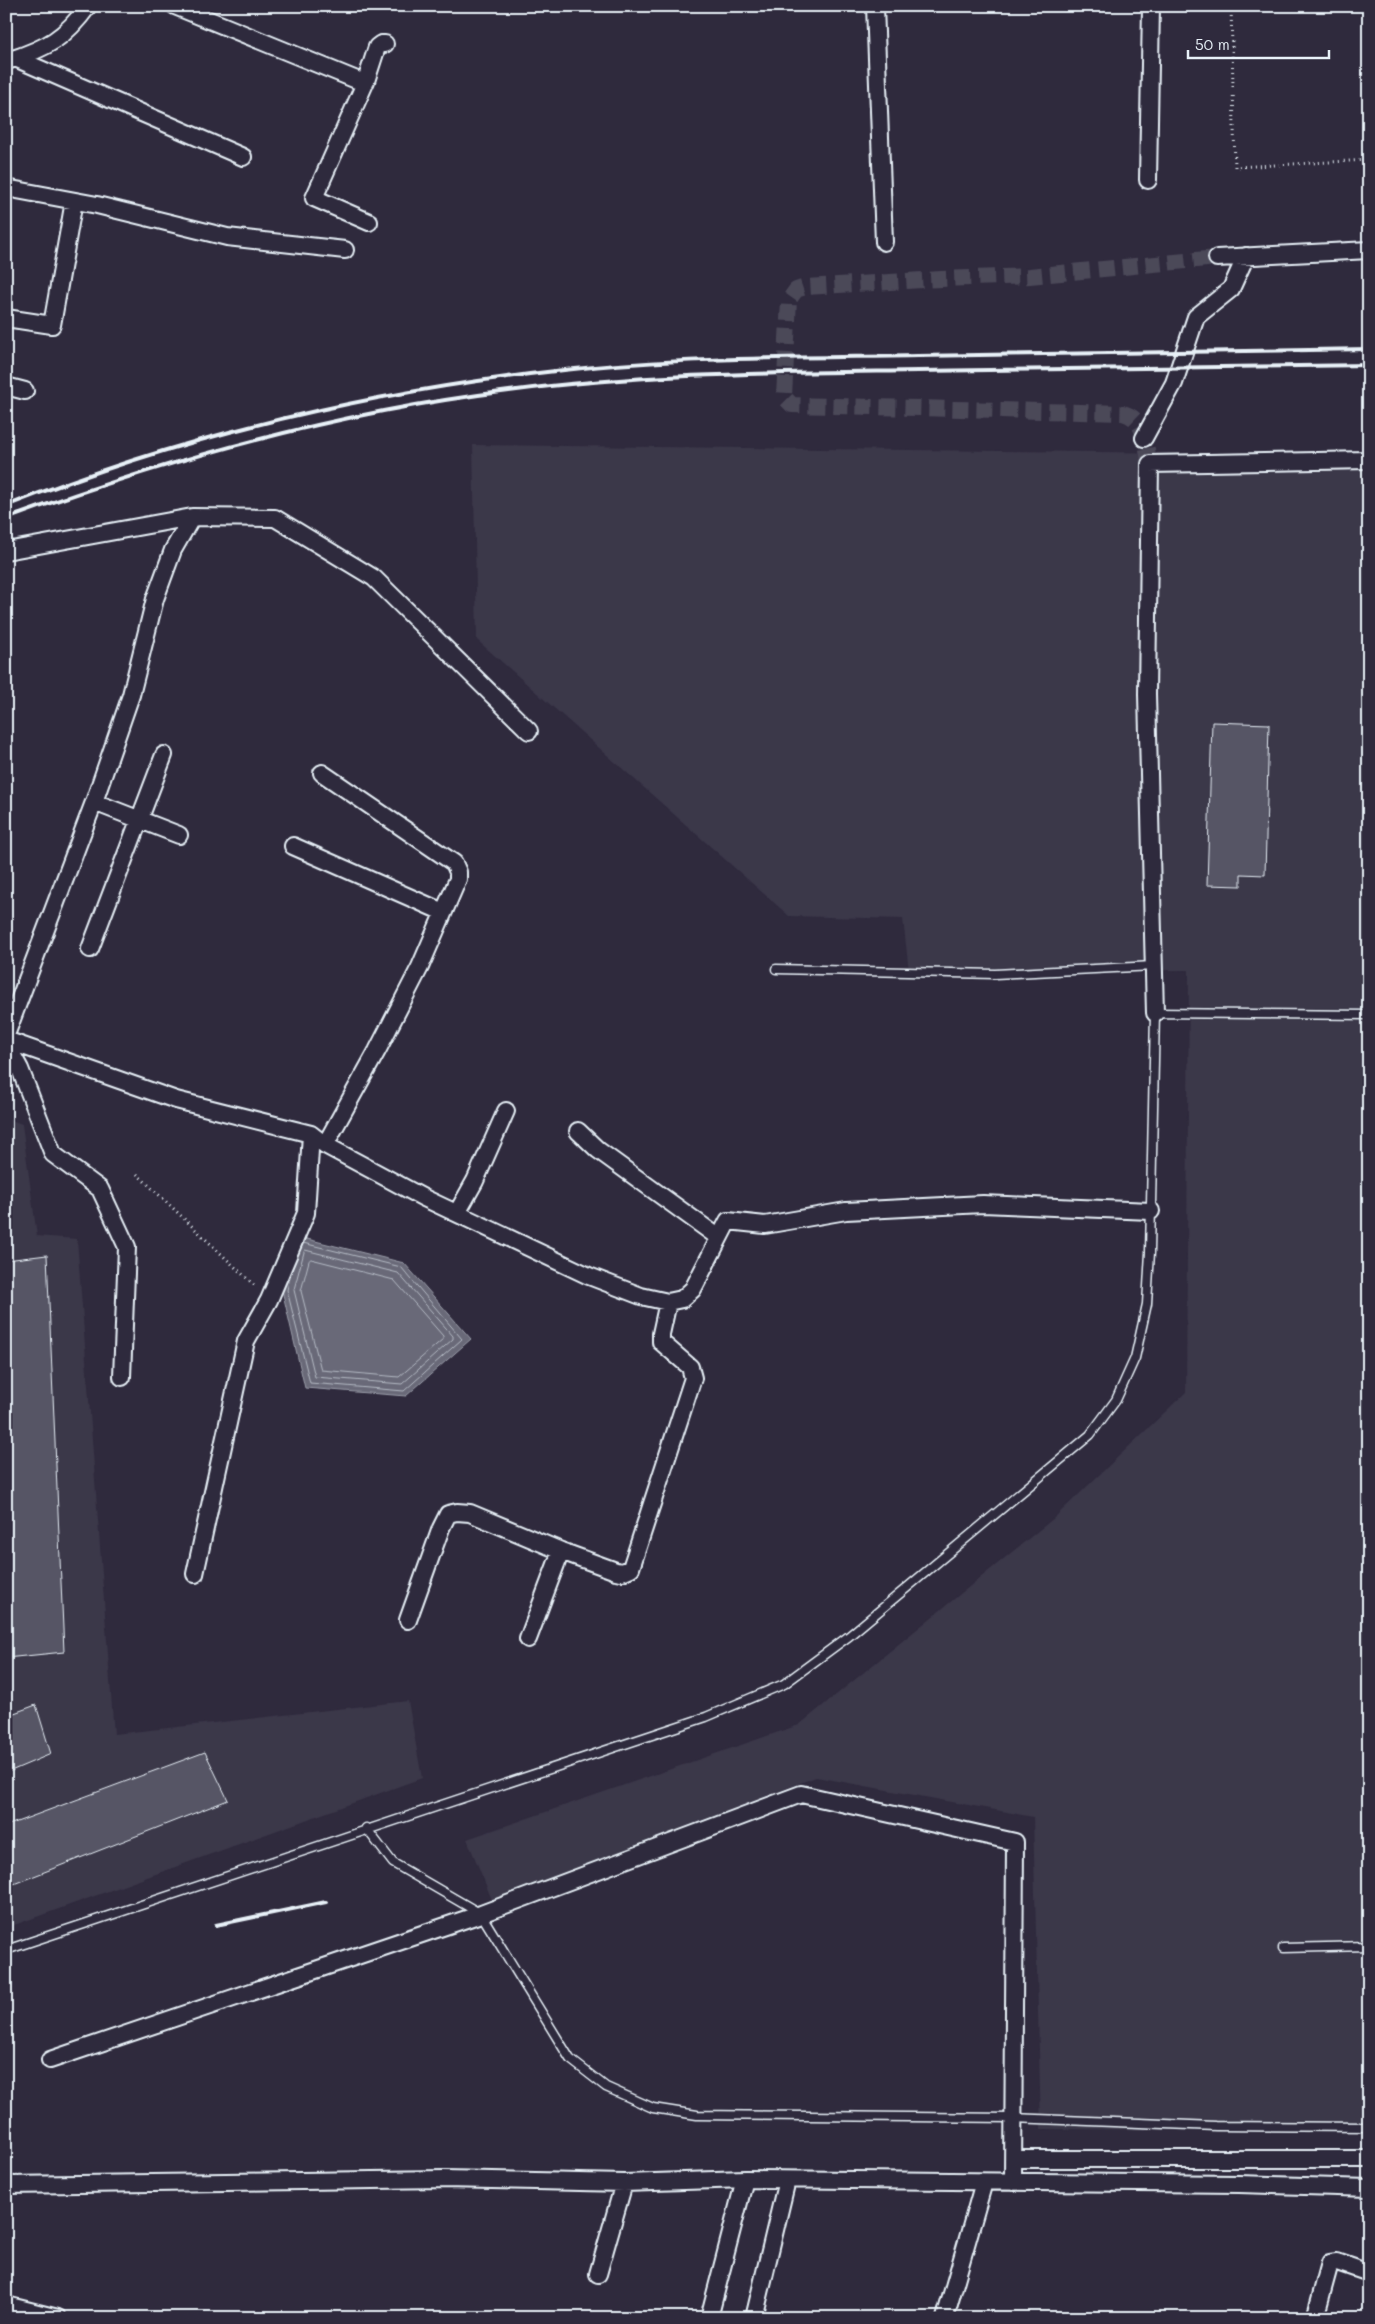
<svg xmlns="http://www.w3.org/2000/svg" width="1375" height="2324" viewBox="0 0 1375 2324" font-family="Mali,sans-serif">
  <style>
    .built { fill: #3b3749 }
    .water { fill: #696978; stroke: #9c9fab }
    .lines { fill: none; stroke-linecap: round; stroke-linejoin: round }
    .shore { stroke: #b5bbc5; stroke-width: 1 }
    .building { fill: #575565; stroke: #e8f1f8 }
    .minor-tunnel { stroke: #4b4859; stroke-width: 16; stroke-dasharray: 16 8; stroke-linecap: butt }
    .service-casing { stroke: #e8f1f8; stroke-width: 11 }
    .minor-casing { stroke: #e8f1f8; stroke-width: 20 }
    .path { stroke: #e8f1f8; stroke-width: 3; stroke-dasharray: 1 4; stroke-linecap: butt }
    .service { stroke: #2f2a3d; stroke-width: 8 }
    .minor { stroke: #2f2a3d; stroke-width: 16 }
    .rail { stroke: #e8f1f8; stroke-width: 4 }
  </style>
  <rect width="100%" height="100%" fill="#2f2a3d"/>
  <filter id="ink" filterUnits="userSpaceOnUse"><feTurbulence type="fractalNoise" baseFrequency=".02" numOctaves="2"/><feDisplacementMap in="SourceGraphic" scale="10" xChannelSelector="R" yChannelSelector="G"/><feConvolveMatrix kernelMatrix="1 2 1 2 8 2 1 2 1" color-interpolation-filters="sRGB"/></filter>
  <g filter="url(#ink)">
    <path class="built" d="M473 445 1369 455V2131L1041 2129 1033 1817 816 1777 492 1900 467 1839 799 1725 1054 1518 1186 1392 1189 970 909 972 903 919 789 916 477 640Z
      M6 1118 22 1124 37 1236 77 1239 114 1734 408 1701 422 1778 6 1928Z"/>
    <path class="water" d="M295 1236 404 1263 471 1339 406 1396 305 1388 282 1290Z"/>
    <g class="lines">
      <path class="shore" d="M305 1250 398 1273 453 1336V1339L402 1384 315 1377 294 1290Z
        M311 1259 394 1280 443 1336V1339L399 1377 321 1370 301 1291 309 1261Z
        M292 1269 287 1290 310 1383 404 1391 462 1339 401 1267 303 1243"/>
    </g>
    <path class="building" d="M1212 722 1269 724 1265 875 1241 874V886L1207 885Z
      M47 1255 64 1652 6 1658V1260Z
      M36 1705 51 1754 6 1773V1716Z
      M205 1752 228 1800 6 1887V1826Z"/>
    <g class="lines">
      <path class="minor-tunnel" d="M1150 464C1145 445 1146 419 1123 413L792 405 784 397 789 300 796 290 805 287 941 279 1030 276 1217 258"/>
      <g class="service-casing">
        <path id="service" d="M776 969 995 974 1154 966
          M366 1828 393 1863 481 1914 570 2059 606 2087 653 2108 697 2115 1012 2118 1216 2126 1369 2127
          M1283 1948 1369 1946
          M6 1950 706 1717 784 1684 849 1636 1090 1435 1116 1400 1135 1358 1147 1304 1150 1252 1155 1013 1369 1015"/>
      </g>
      <g class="minor-casing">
        <path id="minor" d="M175 6 364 83
          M875 6 884 242
          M15 58 243 157
          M10 60C47 48 65 38 88 6
          M1148 180 1151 6
          M6 188 97 205 227 237 345 250
          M369 222 314 198 366 81 377 47 381 44H385
          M1217 258 1369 250
          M6 318 52 325 74 201
          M6 386 25 391
          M1144 438 1174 383 1196 317 1231 289 1246 256
          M6 551 192 517 275 518 374 578 529 731
          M322 773 454 863 458 872V879L420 967 377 1051 325 1145
          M94 802 179 835
          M293 846 443 912
          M90 949 164 755
          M1155 1013 1147 694 1150 464 1369 460
          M6 1035 94 802 131 695 155 599 173 550 192 517
          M6 1040 176 1100 311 1134 325 1145 422 1197 589 1276 641 1296 668 1302 682 1299 693 1289 728 1221 765 1225 846 1211 983 1204 1151 1211
          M6 1043 20 1069 53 1154 100 1189 127 1247 122 1377
          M578 1131 598 1150 718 1237
          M457 1213 475 1181 506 1111
          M195 1574 246 1341 269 1300 306 1213 311 1134
          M408 1620 441 1528 448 1514 457 1512 470 1513 561 1551 616 1571 622 1572 631 1568 693 1378 690 1367 661 1342V1334L668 1302
          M528 1639 561 1551
          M50 2060 481 1914 801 1794 1015 1842 1013 2182
          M1013 2159H1369
          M6 2185 444 2179 624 2183 745 2179 1239 2184 1369 2188
          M598 2274 624 2183
          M6 2305 58 2318
          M709 2318 745 2179
          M754 2318 787 2180
          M945 2318 984 2182
          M1315 2318 1330 2263 1337 2262 1369 2273"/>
      </g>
      <path class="path" d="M1231 6 1235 167 1369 160
        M137 1174 256 1287"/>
      <use href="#service" class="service"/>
      <use href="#minor" class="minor"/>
      <path class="rail" d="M6 506C184 435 374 391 564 370 682 357 800 358 918 356 1068 354 1218 352 1369 349
        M6 519C169 459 336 412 509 391 645 373 781 373 918 371 1068 369 1218 367 1369 365
        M216 1925 326 1902"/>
    </g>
  </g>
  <rect width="1375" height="2324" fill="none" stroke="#2f2a3d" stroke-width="25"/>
  <rect x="12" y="12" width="1350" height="2299" fill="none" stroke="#e8f1f8" stroke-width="2" filter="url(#ink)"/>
  <path d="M1188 50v8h141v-8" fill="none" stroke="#e8f1f8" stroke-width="2.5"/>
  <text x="1195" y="50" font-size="15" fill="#e8f1f8" stroke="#2f2a3d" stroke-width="4" paint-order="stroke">50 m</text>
</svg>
